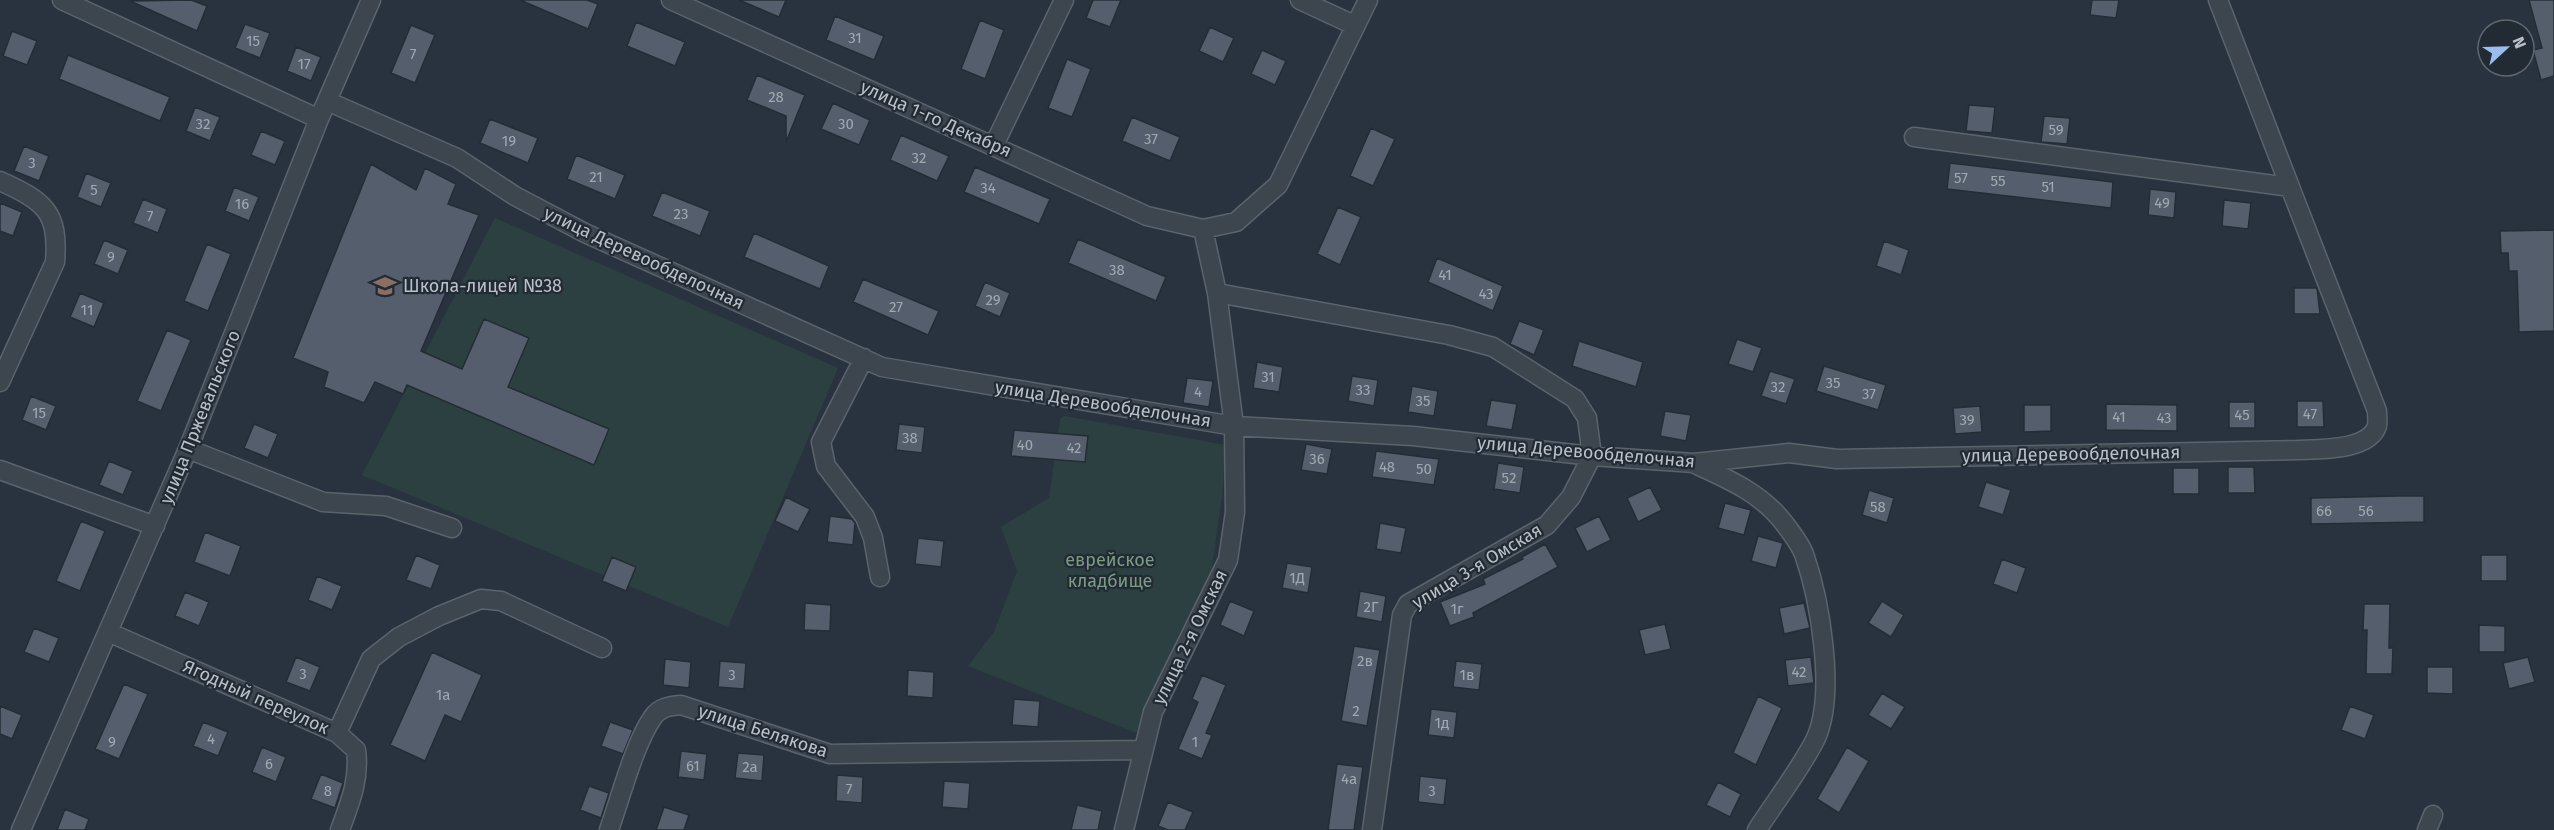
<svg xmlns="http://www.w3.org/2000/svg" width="2554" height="830" viewBox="0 0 2554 830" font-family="'Fira Sans',sans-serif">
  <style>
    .green { fill: #2c4041 }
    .building { fill: #555e6c; stroke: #242c36; stroke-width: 1.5 }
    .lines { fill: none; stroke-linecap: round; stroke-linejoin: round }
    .minor-casing { stroke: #5b636c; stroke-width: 21 }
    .minor { stroke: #3d454f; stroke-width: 18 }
    .labels { text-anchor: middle; stroke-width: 4.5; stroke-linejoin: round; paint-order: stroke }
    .number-label { font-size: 15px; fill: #a1a8b2 }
    .street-label { font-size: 18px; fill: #bac0c9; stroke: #222a34 }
    .poi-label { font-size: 18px; fill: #bac0c9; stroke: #222a34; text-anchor: start }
    .park-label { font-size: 18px; fill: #7b9c82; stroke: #222a34 }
  </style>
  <rect width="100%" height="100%" fill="#29333f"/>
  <path class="green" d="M495 218 838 368 728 627 362 475Z
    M1064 416 1226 445 1222 497 1211 574 1136 733 968 666 994 632 1017 571 1001 527 1049 498 1060 419Z"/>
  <path class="building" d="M191 0 207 6 197 31 130 1Z
    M520 0H587L598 4 588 29Z
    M739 0H786L779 17Z
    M1093 0H1121L1110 27 1086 18Z
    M2092 0H2119L2116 18 2090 15Z
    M2529 0H2554V76L2541 80 2533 50 2542 48Z
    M835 16 884 36 874 60 826 40Z
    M980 20 1004 30 985 79 961 69Z
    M636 22 685 42 675 66 627 46Z
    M245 24 270 33 260 58 235 48Z
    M411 25 435 35 415 83 391 73Z
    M1210 27 1234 38 1223 62 1199 51Z
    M12 31 37 41 27 65 3 56Z
    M296 47 321 57 311 81 287 71Z
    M1262 50 1286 61 1275 85 1251 74Z
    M68 55 170 97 160 121 59 79Z
    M1067 59 1091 69 1072 117 1048 108Z
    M757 75 805 95 786 142V116L747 100Z
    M833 103 870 120 859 145 821 129Z
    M1969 105 1995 107 1992 133 1966 131Z
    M195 107 220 117 210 141 186 131Z
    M2044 116 2070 118 2067 144 2041 142Z
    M1132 117 1180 137 1170 161 1122 141Z
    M490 119 538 138 528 163 480 143Z
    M1371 128 1395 139 1373 186 1350 176Z
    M261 131 285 141 275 165 251 155Z
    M901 135 949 156 937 181 890 160Z
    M24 146 49 156 39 181 14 171Z
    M576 155 625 175 615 199 567 179Z
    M1950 163 2113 182 2111 208 1947 189Z
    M371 164 416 190 425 168 456 184 448 204 479 215 421 351 462 369 484 319 529 338 508 387 609 429 594 465 407 385 403 394 375 382 364 403 324 387 328 372 293 358Z
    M975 167 1050 199 1039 224 964 192Z
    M86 173 111 183 101 207 77 197Z
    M234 187 259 197 249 221 225 211Z
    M2150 189 2176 192 2174 218 2148 215Z
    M662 192 710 211 700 236 652 216Z
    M143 199 167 209 158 233 133 223Z
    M2224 200 2251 203 2248 229 2222 226Z
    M0 203 22 212 13 236 0 231Z
    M1338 207 1361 217 1340 265 1317 254Z
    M2554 230V331L2519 332 2517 271H2509L2508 253H2501L2500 231Z
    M754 233 829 266 820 289 744 257Z
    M1078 239 1166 277 1156 301 1068 263Z
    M104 240 128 250 118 274 94 264Z
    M1884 241 1909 250 1901 275 1876 266Z
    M207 244 231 254 208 311 184 301Z
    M1437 258 1503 286 1493 311 1428 282Z
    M863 279 939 311 928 335 853 302Z
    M985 282 1010 293 1000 317 975 306Z
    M2294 288H2317L2320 314H2294Z
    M80 293 104 303 94 327 70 317Z
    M1519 321 1544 330 1534 355 1510 344Z
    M167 330 191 340 161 411 137 401Z
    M1737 339 1762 348 1753 372 1728 364Z
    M1579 341 1643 362 1636 387 1572 366Z
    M1257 362 1283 367 1279 392 1253 388Z
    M1824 366 1886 385 1878 410 1816 391Z
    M1770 371 1795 379 1786 404 1761 396Z
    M1352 376 1378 380 1374 406 1348 401Z
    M1187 378 1213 381 1209 407 1183 403Z
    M1412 386 1438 391 1434 416 1408 412Z
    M31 396 56 406 46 430 22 420Z
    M1491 400 1517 404 1512 430 1486 426Z
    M2297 401H2323L2324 427H2297Z
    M2229 402H2255V428H2229Z
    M2106 404 2177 405V431L2106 430Z
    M2024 405H2051V431L2024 432Z
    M1980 406 1982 432 1955 434 1953 408Z
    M1665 411 1691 415 1686 441 1660 436Z
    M254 424 278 434 268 458 244 448Z
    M899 424 925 427 922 453 896 450Z
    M1014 430 1088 436 1085 462 1011 456Z
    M1306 444 1332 449 1327 474 1301 470Z
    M1376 451 1439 459 1434 485 1372 477Z
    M109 461 133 471 123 495 99 485Z
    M1498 463 1524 467 1520 493 1494 489Z
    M2228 467H2254L2255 493H2228Z
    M2173 468H2199V494H2173Z
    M1986 482 2011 490 2003 515 1978 507Z
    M1650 487 1662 510 1638 522 1627 498Z
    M1869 490 1894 498 1887 523 1862 515Z
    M2398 496H2424V522L2311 524V498Z
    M786 497 810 509 798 532 775 521Z
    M1725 503 1751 510 1744 535 1718 528Z
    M830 516 852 519 855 523 853 545 827 542Z
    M1599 516 1611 540 1587 552 1575 528Z
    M81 521 105 531 80 591 56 581Z
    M1380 523 1406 528 1401 553 1376 549Z
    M205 532 241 546 230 576 194 562Z
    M1758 536 1783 543 1776 568 1751 561Z
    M918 538 944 541 941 567 915 564Z
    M1545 544 1558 567 1473 613 1474 617 1450 626 1440 602 1485 584 1483 579 1523 559 1522 557Z
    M416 555 440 565 431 589 406 580Z
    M2481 555H2507V581H2481Z
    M612 557 636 567 626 591 602 581Z
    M2002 559 2026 568 2017 593 1993 584Z
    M1287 563 1312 567 1308 593 1282 588Z
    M317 576 342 586 332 610 308 600Z
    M1360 591 1386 596 1382 622 1356 617Z
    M185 592 209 602 199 626 175 616Z
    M1230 601 1254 611 1244 636 1220 625Z
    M1882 601 1904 615 1891 637 1868 623Z
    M805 603 831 605 830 631 804 630Z
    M1804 603 1810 628 1784 634 1779 608Z
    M2364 604H2390L2389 648H2393L2392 674H2366L2367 630H2363Z
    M1665 624 1671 649 1645 655 1639 630Z
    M2479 625 2505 626V652H2479Z
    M34 628 59 638 49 662 24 652Z
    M1354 646 1380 650 1367 726 1341 721Z
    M432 652 482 675 461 722 445 715 425 761 390 745Z
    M296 657 320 667 310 691 286 682Z
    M1811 657 1814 683 1788 686 1785 660Z
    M2528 657 2535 682 2509 689 2503 663Z
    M665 659 691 662 689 688 663 685Z
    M720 661 746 663 744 689 718 687Z
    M1456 661 1482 664 1479 690 1453 687Z
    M2427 667H2453V694L2427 693Z
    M908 670 934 672 933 698 907 696Z
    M1202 675 1226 685 1206 733 1212 735 1202 759 1178 749 1198 702 1192 699Z
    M124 684 148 694 119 759 95 749Z
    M1882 693 1905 707 1891 729 1868 715Z
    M1758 696 1782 708 1756 765 1733 753Z
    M1014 699 1040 701 1038 727 1012 725Z
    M0 706 22 715 12 739 0 734Z
    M2350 706 2374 715 2365 739 2341 730Z
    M1431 709 1457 712 1454 738 1428 735Z
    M203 722 228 732 218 756 193 746Z
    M610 722 633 730 623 754 601 746Z
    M262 747 286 757 276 782 252 772Z
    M1847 747 1869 761 1839 813 1817 799Z
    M681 751 707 754 704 780 678 777Z
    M738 753 764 755 762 781 735 778Z
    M1337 764 1363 767 1354 830H1328Z
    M321 774 343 783 335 808 311 799Z
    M837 775 863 777 862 803 836 801Z
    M1420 776 1447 779 1444 805 1418 802Z
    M944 781 970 783 968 809 942 807Z
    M1718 782 1741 794 1730 817 1706 805Z
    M589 786 609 793 601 818 580 810Z
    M1168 802 1193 812 1185 830H1168L1158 826Z
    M1077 805 1102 811 1098 830H1071Z
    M664 807 689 815 684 830H656Z
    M65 809 89 819 85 830H57Z"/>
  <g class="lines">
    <g class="minor-casing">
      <path id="minor" d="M62 0 319 119
        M671 0 1147 216 1203 229 1236 222 1278 185 1368 0
        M1300 0 1354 25
        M2218 0 2290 187
        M327 101 457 158 515 196 585 233 882 367 1234 426 1413 436 1592 456 1694 463 1789 453 1837 459 2297 450C2318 449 2369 451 2377 426 2378 422 2377 415 2377 411L2290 187 1914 137
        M994 145 1064 0
        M0 181C44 201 59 211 55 262L0 382
        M1217 293 1449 335 1493 347 1575 399 1587 418 1592 456 1571 497 1547 525 1408 604 1402 615 1372 830
        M864 358 821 442 826 466 865 517 873 538 880 577
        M188 449 323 502 386 506 452 528
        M1695 464C1728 479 1761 493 1784 523 1791 532 1800 544 1804 554 1820 600 1836 693 1816 738 1802 767 1775 802 1757 830
        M0 470 155 526
        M108 632 337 733 356 750C360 779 350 803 340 830
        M337 733 371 659 399 637 439 616 481 599 501 601 602 648
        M21 830 188 449 319 119 371 0
        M609 830C620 799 635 742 653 717 660 707 670 706 681 705L830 754 1143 750
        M1124 830 1153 712 1228 560 1235 512 1234 426 1217 293 1203 229
        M2427 830 2433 815"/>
    </g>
    <use href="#minor" class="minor"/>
  </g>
  <defs>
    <g id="school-bare" transform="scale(1.8)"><path d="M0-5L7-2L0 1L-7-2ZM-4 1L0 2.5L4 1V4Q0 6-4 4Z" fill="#8d6e63" stroke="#222a34" stroke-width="2.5" paint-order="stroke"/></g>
  </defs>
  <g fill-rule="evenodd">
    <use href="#school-bare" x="385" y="286"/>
  </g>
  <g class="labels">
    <g class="number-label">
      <text x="855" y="43">31</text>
      <text x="253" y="46">15</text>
      <text x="413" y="59">7</text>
      <text x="304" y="69">17</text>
      <text x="776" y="102">28</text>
      <text x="203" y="129">32</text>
      <text x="846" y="129">30</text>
      <text x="2056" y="135">59</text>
      <text x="1151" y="144">37</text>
      <text x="509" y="146">19</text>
      <text x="919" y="163">32</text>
      <text x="32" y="168">3</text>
      <text x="596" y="182">21</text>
      <text x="1961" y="183">57</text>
      <text x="1998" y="186">55</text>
      <text x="2048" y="192">51</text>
      <text x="988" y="193">34</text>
      <text x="94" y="195">5</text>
      <text x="2162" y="208">49</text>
      <text x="242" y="209">16</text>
      <text x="681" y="219">23</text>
      <text x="150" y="221">7</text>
      <text x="111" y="262">9</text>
      <text x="1117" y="275">38</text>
      <text x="1445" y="280">41</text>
      <text x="1486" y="299">43</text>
      <text x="993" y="305">29</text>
      <text x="896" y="312">27</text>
      <text x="87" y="315">11</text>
      <text x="1268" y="382">31</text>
      <text x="1833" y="388">35</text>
      <text x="1778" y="392">32</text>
      <text x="1363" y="395">33</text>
      <text x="1198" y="397">4</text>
      <text x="1869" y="399">37</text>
      <text x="1423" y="406">35</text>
      <text x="39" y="418">15</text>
      <text x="2310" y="419">47</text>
      <text x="2242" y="420">45</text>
      <text x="2119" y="422">41</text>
      <text x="2164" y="423">43</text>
      <text x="1967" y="425">39</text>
      <text x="910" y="443">38</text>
      <text x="1025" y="450">40</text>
      <text x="1074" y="453">42</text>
      <text x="1317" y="464">36</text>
      <text x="1387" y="472">48</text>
      <text x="1424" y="474">50</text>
      <text x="1509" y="483">52</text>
      <text x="1878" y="512">58</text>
      <text x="2324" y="516">66</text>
      <text x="2366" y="516">56</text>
      <text x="1297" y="583">1Д</text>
      <text x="1371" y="612">2Г</text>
      <text x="1457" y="614">1г</text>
      <text x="1365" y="666">2в</text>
      <text x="1799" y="677">42</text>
      <text x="303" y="679">3</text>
      <text x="732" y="680">3</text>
      <text x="1467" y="680">1в</text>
      <text x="443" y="700">1а</text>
      <text x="1356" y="716">2</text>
      <text x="1442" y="728">1д</text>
      <text x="211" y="744">4</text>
      <text x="112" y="747">9</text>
      <text x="1195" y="747">1</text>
      <text x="269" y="769">6</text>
      <text x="693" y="771">61</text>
      <text x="750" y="772">2а</text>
      <text x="1349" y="784">4а</text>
      <text x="849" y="794">7</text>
      <text x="328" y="796">8</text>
      <text x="1432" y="796">3</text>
    </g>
    <g class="street-label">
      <text transform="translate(936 119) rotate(24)" y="6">улица 1-го Декабря</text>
      <text transform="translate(644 258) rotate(25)" y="6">улица Деревообделочная</text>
      <text transform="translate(1103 404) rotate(9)" y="6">улица Деревообделочная</text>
      <text transform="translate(200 417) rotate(-68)" y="6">улица Пржевальского</text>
      <text transform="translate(1586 452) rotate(5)" y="6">улица Деревообделочная</text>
      <text transform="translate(2071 454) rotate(-1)" y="6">улица Деревообделочная</text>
      <text transform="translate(1477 566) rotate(-31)" y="6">улица 3-я Омская</text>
      <text transform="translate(1190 637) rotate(-64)" y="6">улица 2-я Омская</text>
      <text transform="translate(256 697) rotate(24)" y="6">Ягодный переулок</text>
      <text transform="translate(763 731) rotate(18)" y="6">улица Белякова</text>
    </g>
    <g class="poi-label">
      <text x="403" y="292">Школа-лицей №38</text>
    </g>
    <g class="park-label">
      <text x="1110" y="566">еврейское<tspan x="1110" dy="21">кладбище</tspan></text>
    </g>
  </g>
  <g transform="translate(2506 48) rotate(68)"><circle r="28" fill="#222a34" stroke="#5f6670" stroke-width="1.5"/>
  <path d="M0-4.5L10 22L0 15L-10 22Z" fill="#9bbded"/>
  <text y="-9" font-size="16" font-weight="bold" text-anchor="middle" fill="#bac0c9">N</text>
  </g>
</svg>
